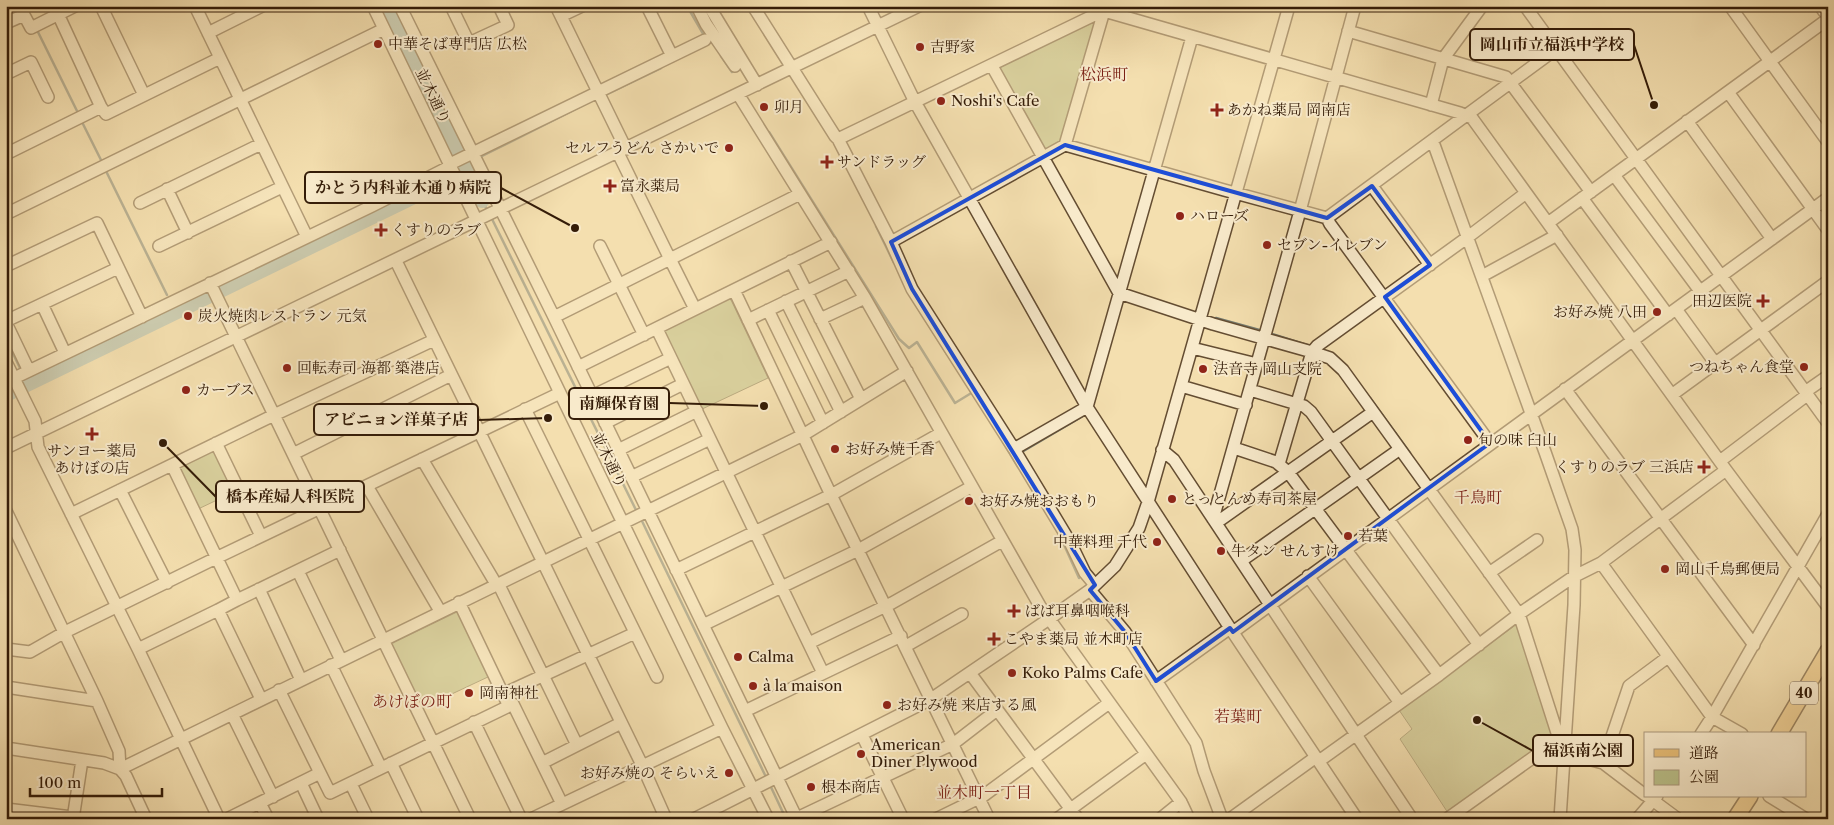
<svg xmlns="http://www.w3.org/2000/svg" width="1834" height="825" viewBox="0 0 1834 825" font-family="'Libre Caslon Text','Noto Serif JP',serif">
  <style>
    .green { fill: #bbc28b; stroke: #786f4a }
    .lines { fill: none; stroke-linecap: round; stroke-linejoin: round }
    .stream { stroke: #747b70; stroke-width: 2.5 }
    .river { stroke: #9fbab5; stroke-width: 16 }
    .minor-casing { stroke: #644d32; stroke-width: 14 }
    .major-casing { stroke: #341c08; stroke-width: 18 }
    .minor { stroke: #f8eacb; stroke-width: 11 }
    .major { stroke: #eac078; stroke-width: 15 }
    .marked { fill: none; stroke: #1d4ed8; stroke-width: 4; stroke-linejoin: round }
    .poi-dot { fill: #8f2418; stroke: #f8eacb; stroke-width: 2 }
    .labels { text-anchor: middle; stroke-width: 4; stroke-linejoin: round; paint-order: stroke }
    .shield { fill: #f8eacb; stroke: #6f5a42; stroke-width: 1 }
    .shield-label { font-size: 14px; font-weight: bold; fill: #341c08 }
    .poi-label { font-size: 15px; fill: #341c08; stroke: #f8eacb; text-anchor: start }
    .street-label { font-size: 15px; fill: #341c08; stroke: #f8eacb }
    .neighbourhood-label { font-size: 16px; fill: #7a1f14; stroke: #f8eacb }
    .leader { fill: none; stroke: #341c08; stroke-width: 2 }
    .callout-dot { fill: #341c08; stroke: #f8eacb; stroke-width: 2 }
    .callout { fill: #f8eacb; stroke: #341c08; stroke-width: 2 }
    .callout-label { font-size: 16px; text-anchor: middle; font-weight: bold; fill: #341c08 }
  </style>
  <rect width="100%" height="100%" fill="#f4dfaf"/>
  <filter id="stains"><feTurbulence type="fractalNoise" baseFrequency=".004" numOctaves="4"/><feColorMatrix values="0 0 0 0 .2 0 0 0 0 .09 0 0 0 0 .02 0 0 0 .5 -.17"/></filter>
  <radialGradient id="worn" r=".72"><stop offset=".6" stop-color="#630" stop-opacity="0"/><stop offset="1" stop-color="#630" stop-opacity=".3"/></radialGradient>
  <path class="green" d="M1096 19 1064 140 1046 152 997 69Z
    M727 298 731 300 768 378 700 410 663 332 665 328Z
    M212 451 217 453 236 491 196 510 177 472 180 467Z
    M457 612 461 614 490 676 422 708 391 646 393 643Z
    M1517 624 1553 735 1552 739 1448 813 1400 739 1412 729 1399 710Z"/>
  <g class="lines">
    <path class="stream" d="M687 6 705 37
      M37 30 79 115
      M721 56 732 72
      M603 96 661 68
      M81 120 103 164
      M769 132 899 339 909 348 917 342 955 403 973 392
      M480 157 598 98
      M465 164 473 161
      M105 169 167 295
      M482 200 488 212
      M491 217 637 512
      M876 226 894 263
      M313 239 316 244
      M913 300 947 354
      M174 309 176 312
      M1216 318 1263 331
      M1269 333 1310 346
      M6 339 20 368
      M26 381 28 384
      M1370 398 1410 453
      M1003 442 1018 467
      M1020 453 1083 416
      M641 519 766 777
      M1061 538 1079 578
      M770 785 786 819"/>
    <path class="river" d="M388 6 482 200
      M6 394 451 178"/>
    <g class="minor-casing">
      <path id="minor" d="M101 6 144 95
        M195 6 307 237
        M373 6 722 728 768 819
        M400 6 554 317 797 819
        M451 6 469 43 508 25 499 6
        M556 6 626 149
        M647 6 672 56
        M697 6 706 24 735 66
        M709 6 757 85
        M753 6 835 136 838 139 891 242 912 289 1014 449 1070 542 1085 573 1095 585
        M868 6 915 102 1087 407 1230 628 1357 819
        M1525 6 1828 423
        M1730 6 1828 142
        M1820 6 1828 17
        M1104 11 1460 113 1472 118 1726 470 1828 607
        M58 14 101 107 106 114 220 58
        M561 16 582 6
        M6 23 24 15 31 28 75 6
        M1348 31 1506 77 1591 192
        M208 33 262 6
        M992 66 1119 293 1213 324 1312 352 1330 358 1343 370 1519 614 1559 739
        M6 74 31 62 48 97
        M1728 92 1828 230
        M738 94 865 298 1040 606 1181 802 1189 819
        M1431 105 1443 59 1482 6
        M1687 121 1772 239
        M838 139 1111 7
        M1433 142 1545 452 1572 529 1575 550 1574 605 1560 819
        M1065 145 1104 11 1103 8
        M618 153 670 259 800 194
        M6 154 101 107
        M450 164 705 40
        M1614 175 1700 291
        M1372 186 1430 265
        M167 189 188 233
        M1582 198 1668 315
        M140 203 261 144
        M6 214 384 29
        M1327 218 1330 224 1490 443
        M1548 223 1828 19
        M891 242 1065 145 1224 190 1327 218 1556 49
        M159 246 282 187
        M600 246 644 335
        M396 261 642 765 666 819
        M791 261 861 399
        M6 266 97 223 142 317
        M1482 276 1557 235
        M210 283 470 819
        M734 290 831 495 989 819
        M786 301 841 412
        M42 304 65 353
        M1676 309 1715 363
        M768 310 823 423
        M554 317 670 259 695 309
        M820 319 865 298
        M748 320 849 271
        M6 321 118 268
        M6 323 29 371
        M657 329 823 673
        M1192 348 1257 364
        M6 362 35 421 38 447 138 649 219 819
        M578 367 831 242
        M6 382 372 206 451 166
        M1181 386 1246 405
        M1565 389 1754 645
        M1250 390 1297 404 1304 406 1311 412 1479 645
        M1805 392 1828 376
        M1673 394 1828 281
        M592 396 671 358
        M525 409 657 677
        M605 423 683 384
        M216 443 261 536
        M6 448 919 6
        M1234 448 1276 462 1288 472 1439 675
        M1014 449 1087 407 1192 37
        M618 450 697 411
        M1162 450 1174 460 1412 819
        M293 454 451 375
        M422 459 496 584
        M1720 461 1807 395
        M1279 464 1312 352 1317 346 1468 237 1526 193
        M172 465 237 600 218 610 261 699
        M631 477 710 439
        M367 486 440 611
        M120 490 167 583
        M6 511 97 701 119 751 120 769 803 435 907 371
        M71 514 274 415 434 340
        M1213 519 1300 211 1355 6
        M1216 523 1373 412
        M1241 561 1400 449
        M1601 563 1712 717 1742 734
        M676 570 831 495 941 433
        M298 571 341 660
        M1489 573 1537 540
        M1308 576 1400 703
        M498 583 577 745
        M259 589 301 680
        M1090 590 1125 632 1196 743 1204 771 1222 819
        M237 600 340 550
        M459 602 503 694
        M703 625 858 550 971 487
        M1233 632 1828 198
        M809 643 892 603 1002 541
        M906 646 962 614
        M6 649 30 652 65 632 216 558 560 393
        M138 649 218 610
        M331 665 381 768
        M970 673 1078 819
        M1156 681 1230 628
        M6 687 97 701
        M279 690 330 793 509 706 503 694 635 633
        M509 706 513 704 562 804
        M745 711 901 636
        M232 714 273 797
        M474 722 521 819
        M1701 734 1712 717 1828 514
        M862 735 903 819
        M6 748 104 763 120 769 126 776 146 819
        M1565 753 1603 763 1645 795
        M1319 761 1439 675 1519 614 1573 577 1601 563 1726 470
        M391 763 418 819
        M542 763 621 723
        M1603 763 1629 686 1668 657
        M301 783 318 819
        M351 784 368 819
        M1647 796 1678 819
        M1769 796 1806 819
        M979 799 1109 703
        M260 803 268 819
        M6 809 72 817
        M797 818 953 744 997 710
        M73 819 82 760
        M227 819 320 773
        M531 819 722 728
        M694 819 931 699 1049 619 1090 590 1115 566 1139 528 1148 502 1289 6
        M936 819 979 798
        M1057 819 1146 754
        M1160 819 1181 802
        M1230 819 1316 757
        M1447 819 1559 739H1564
        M1637 819 1657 796
        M1826 819 1828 816"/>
    </g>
    <g class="major-casing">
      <path id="major" d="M1779 734 1828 651
        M1735 819 1750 796"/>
    </g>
    <use href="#minor" class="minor"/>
    <use href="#major" class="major"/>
  </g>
  <path d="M0 0H1834V825H0ZM1065 145 1327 218 1372 186 1430 265 1385 297 1490 443 1233 632 1230 628 1156 681 1125 632 1090 590 1095 585 912 289 891 242Z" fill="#f4dfaf" fill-opacity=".55" fill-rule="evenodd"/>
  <path class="marked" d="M1065 145 1327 218 1372 186 1430 265 1385 297 1490 443 1233 632 1230 628 1156 681 1125 632 1090 590 1095 585 912 289 891 242Z"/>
  <g class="poi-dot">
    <circle cx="378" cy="44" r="5"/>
    <circle cx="920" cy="47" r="5"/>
    <circle cx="941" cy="101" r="5"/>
    <circle cx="764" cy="107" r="5"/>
    <path d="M1214.5 102.5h5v5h5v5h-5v5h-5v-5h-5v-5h5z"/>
    <circle cx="729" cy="148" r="5"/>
    <path d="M824.5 154.5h5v5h5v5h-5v5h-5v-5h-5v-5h5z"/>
    <path d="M607.5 178.5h5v5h5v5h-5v5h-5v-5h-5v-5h5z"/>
    <circle cx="1180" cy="216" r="5"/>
    <path d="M378.5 222.5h5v5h5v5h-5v5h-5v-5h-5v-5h5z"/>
    <circle cx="1267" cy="245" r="5"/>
    <path d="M1760.5 293.5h5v5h5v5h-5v5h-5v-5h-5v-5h5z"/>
    <circle cx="1657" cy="312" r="5"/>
    <circle cx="188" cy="316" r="5"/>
    <circle cx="1804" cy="367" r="5"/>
    <circle cx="287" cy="368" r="5"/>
    <circle cx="1203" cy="369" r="5"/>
    <circle cx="186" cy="390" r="5"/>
    <path d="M89.5 426.5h5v5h5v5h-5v5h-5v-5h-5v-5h5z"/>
    <circle cx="1468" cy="440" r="5"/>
    <circle cx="835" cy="449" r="5"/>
    <path d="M1701.5 459.5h5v5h5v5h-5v5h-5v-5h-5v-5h5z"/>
    <circle cx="1172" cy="499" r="5"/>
    <circle cx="969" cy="501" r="5"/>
    <circle cx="1348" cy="536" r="5"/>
    <circle cx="1157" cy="542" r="5"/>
    <circle cx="1221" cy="551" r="5"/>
    <circle cx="1665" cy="569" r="5"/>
    <path d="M1011.5 603.5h5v5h5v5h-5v5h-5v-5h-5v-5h5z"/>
    <path d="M991.5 631.5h5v5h5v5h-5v5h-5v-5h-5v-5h5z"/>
    <circle cx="738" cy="657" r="5"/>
    <circle cx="1012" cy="673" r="5"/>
    <circle cx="753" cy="686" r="5"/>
    <circle cx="469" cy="693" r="5"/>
    <circle cx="887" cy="705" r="5"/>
    <circle cx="861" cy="754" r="5"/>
    <circle cx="729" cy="773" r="5"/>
    <circle cx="811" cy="787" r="5"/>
  </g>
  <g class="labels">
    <rect class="shield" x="1790" y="681.5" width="28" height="23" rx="4"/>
    <g class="shield-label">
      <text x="1804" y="698">40</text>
    </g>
    <g class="poi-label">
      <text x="388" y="49">中華そば専門店 広松</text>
      <text x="930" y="52">吉野家</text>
      <text x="951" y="106">Noshi's Cafe</text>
      <text x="774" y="112">卯月</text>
      <text x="1227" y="115">あかね薬局 岡南店</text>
      <text x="719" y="153" text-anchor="end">セルフうどん さかいで</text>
      <text x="837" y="167">サンドラッグ</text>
      <text x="620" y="191">富永薬局</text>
      <text x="1190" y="221">ハローズ</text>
      <text x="391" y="235">くすりのラブ</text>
      <text x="1277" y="250">セブン-イレブン</text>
      <text x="1752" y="306" text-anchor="end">田辺医院</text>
      <text x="1647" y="317" text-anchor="end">お好み焼 八田</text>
      <text x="198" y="321">炭火焼肉レストラン 元気</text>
      <text x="1794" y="372" text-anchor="end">つねちゃん食堂</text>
      <text x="297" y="373">回転寿司 海都 築港店</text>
      <text x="1213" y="374">法音寺 岡山支院</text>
      <text x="196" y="395">カーブス</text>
      <text x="1478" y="445">旬の味 臼山</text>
      <text x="845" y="454">お好み焼千香</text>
      <text x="92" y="456" text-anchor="middle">サンヨー薬局<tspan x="92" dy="17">あけぼの店</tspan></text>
      <text x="1694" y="472" text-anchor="end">くすりのラブ 三浜店</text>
      <text x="1182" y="504">とっとんめ寿司茶屋</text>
      <text x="979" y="506">お好み焼おおもり</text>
      <text x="1358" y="541">若葉</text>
      <text x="1147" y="547" text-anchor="end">中華料理 千代</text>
      <text x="1231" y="556">牛タン せんすけ</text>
      <text x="1675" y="574">岡山千鳥郵便局</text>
      <text x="1025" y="616">ばば耳鼻咽喉科</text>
      <text x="1004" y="644">こやま薬局 並木町店</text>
      <text x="748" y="662">Calma</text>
      <text x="1022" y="678">Koko Palms Cafe</text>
      <text x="763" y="691">à la maison</text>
      <text x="479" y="698">岡南神社</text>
      <text x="897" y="710">お好み焼 来店する風</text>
      <text x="871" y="750">American<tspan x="871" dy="17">Diner Plywood</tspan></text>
      <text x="719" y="778" text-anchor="end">お好み焼の そらいえ</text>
      <text x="821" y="792">根本商店</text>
    </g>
    <g class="street-label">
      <text transform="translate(433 96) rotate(64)" y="5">並木通り</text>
      <text transform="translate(609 460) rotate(64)" y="5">並木通り</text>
    </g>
    <g class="neighbourhood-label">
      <text x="1104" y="80">松浜町</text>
      <text x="1478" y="503">千鳥町</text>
      <text x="412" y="707">あけぼの町</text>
      <text x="1238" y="722">若葉町</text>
      <text x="984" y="798">並木町一丁目</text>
    </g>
  </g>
  <path class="leader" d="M1654 105L1634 45M575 228L501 188M764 406L669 403M548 418L478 420M163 443L216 497M1477 720L1533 751"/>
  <g class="callout-dot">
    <circle cx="1654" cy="105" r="5"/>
    <circle cx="575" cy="228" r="5"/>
    <circle cx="764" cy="406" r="5"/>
    <circle cx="548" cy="418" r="5"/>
    <circle cx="163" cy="443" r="5"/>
    <circle cx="1477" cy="720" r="5"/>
  </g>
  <g class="callout">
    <rect x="1470" y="29" width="164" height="31" rx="5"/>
    <rect x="305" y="172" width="196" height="31" rx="5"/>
    <rect x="569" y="388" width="100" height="31" rx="5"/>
    <rect x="314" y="404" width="164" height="31" rx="5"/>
    <rect x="216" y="481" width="148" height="31" rx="5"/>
    <rect x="1533" y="735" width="100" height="31" rx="5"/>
  </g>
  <g class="callout-label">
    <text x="1552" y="50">岡山市立福浜中学校</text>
    <text x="403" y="193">かとう内科並木通り病院</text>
    <text x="619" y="409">南輝保育園</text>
    <text x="396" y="425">アビニョン洋菓子店</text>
    <text x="290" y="502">橋本産婦人科医院</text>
    <text x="1583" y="756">福浜南公園</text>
  </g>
  <rect width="1834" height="825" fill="none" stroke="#f4dfaf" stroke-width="25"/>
  <rect x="8" y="8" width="1819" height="810" fill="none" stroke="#341c08" stroke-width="2.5"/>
  <rect x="12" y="12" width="1809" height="800" fill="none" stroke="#341c08"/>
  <rect x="1644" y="732" width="162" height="65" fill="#f8eacb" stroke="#aa987d"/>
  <rect x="1654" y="749" width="25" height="8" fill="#eac078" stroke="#aa987d"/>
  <text x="1689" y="758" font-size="15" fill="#341c08">道路</text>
  <rect x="1654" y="770" width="25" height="15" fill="#bbc28b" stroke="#aa987d"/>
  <text x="1689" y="782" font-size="15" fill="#341c08">公園</text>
  <path d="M30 788v8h132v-8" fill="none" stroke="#341c08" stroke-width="2.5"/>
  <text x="38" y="788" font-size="15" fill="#341c08" stroke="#f8eacb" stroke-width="4" paint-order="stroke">100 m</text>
  <rect width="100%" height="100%" filter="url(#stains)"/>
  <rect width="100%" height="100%" fill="url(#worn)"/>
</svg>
